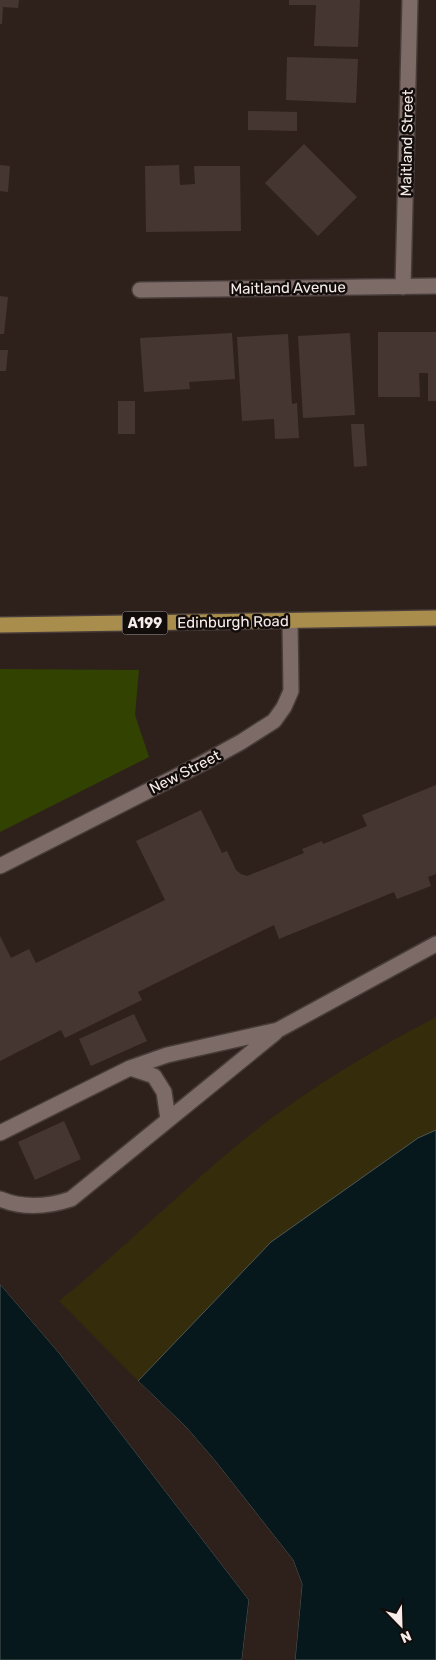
<svg xmlns="http://www.w3.org/2000/svg" width="436" height="1660" viewBox="0 0 436 1660" font-family="Rubik,sans-serif">
  <style>
    .green { fill: #324200 }
    .sand { fill: #342c0a }
    .water { fill: #06181b; stroke: #4e5859 }
    .pier { fill: #2e211c }
    .building { fill: #453632 }
    .lines { fill: none; stroke-linecap: round; stroke-linejoin: round }
    .minor-casing { stroke: #473c39; stroke-width: 18 }
    .major-casing { stroke: #473c39; stroke-width: 18 }
    .minor { stroke: #7c6b66; stroke-width: 15 }
    .major { stroke: #a88d4c; stroke-width: 15 }
    .labels { text-anchor: middle; stroke-width: 5; stroke-linejoin: round; paint-order: stroke }
    .shield { fill: #120c0a; stroke: #b2a9a6; stroke-width: 1 }
    .shield-label { font-size: 14px; font-weight: bold; fill: #f6ece9 }
    .street-label { font-size: 15px; fill: #f6ece9; stroke: #120c0a }
  </style>
  <rect width="100%" height="100%" fill="#2e211c"/>
  <path class="green" d="M0 669 139 670 135 715 149 757 0 832Z"/>
  <path class="sand" d="M436 1017V1660H295L302 1584 293 1560 186 1427 138 1381 59 1301C120 1252 176 1196 236 1146 296 1096 367 1053 436 1017Z"/>
  <path class="water" d="M436 1130V1660H295L302 1584 293 1560 216 1462 186 1427 138 1381 271 1242 418 1138Z
    M0 1284 60 1354 249 1600 242 1660H0Z"/>
  <path class="pier" d="M0 1282 62 1352 251 1599 244 1660H242L249 1600 60 1354 0 1284Z
    M136 1379 186 1427 216 1462 293 1560 302 1584 295 1660H292L299 1585 290 1561 215 1464 185 1429 136 1383Z"/>
  <path class="building" d="M0 0H19L18 8 3 7 2 24H0Z
    M289 0H360L358 47 314 46 316 5H289Z
    M287 57 358 59 356 103 286 100Z
    M248 111 297 112V131L248 130Z
    M304 144 357 197 318 236 265 183Z
    M0 165 10 166 8 192 0 191Z
    M179 165 180 185 195 184 194 166H240L241 231 146 232 145 166Z
    M0 296 8 297 4 334H0Z
    M378 332H436V401H428V373H419L420 397H378Z
    M232 333 235 379 189 382 190 389 144 392 140 338Z
    M350 333 355 415 303 418 298 336Z
    M288 334 292 404 297 403 299 438 275 439 274 419 242 421 237 337Z
    M0 350H8L6 371H0Z
    M118 401H135V434H118Z
    M351 424H364L367 466 354 467Z
    M436 785V874L428 877 431 886 397 899 394 892 279 939 274 925 138 992 142 1000 65 1038 61 1030 0 1061V936L11 958 29 949 36 963 165 900 136 841 201 810 222 853 227 851 236 870 241 874 247 876 304 853 302 849 322 841 323 844 367 826 362 815Z
    M134 1014 147 1041 91 1066 79 1039Z
    M64 1121 81 1159 35 1180 18 1142Z"/>
  <g class="lines">
    <g class="minor-casing">
      <path id="minor" d="M403 287 410 0
        M140 290 436 286
        M0 866 201 764 241 742 274 721 284 707 291 691 290 621
        M130 1068 154 1076 164 1092 168 1119
        M0 1133 130 1068 167 1055 278 1030 436 944
        M0 1199C24 1209 47 1207 71 1199L275 1033"/>
    </g>
    <g class="major-casing">
      <path id="major" d="M0 625 436 618"/>
    </g>
    <use href="#minor" class="minor"/>
    <use href="#major" class="major"/>
  </g>
  <g class="labels">
    <rect class="shield" x="122.5" y="611.5" width="45" height="23" rx="4"/>
    <g class="shield-label">
      <text x="145" y="628">A199</text>
    </g>
    <g class="street-label">
      <text transform="translate(407 143) rotate(-89)" y="5">Maitland Street</text>
      <text transform="translate(288 288) rotate(-1)" y="5">Maitland Avenue</text>
      <text transform="translate(233 622) rotate(-1)" y="5">Edinburgh Road</text>
      <text transform="translate(185 772) rotate(-27)" y="5">New Street</text>
    </g>
  </g>
  <g transform="translate(401 1625) rotate(157)" stroke="#120c0a" stroke-width="4" paint-order="stroke">
  <path d="M0-4L9 19L0 12L-9 19Z" fill="#f6ece9"/>
  <text y="-8" font-size="14" font-weight="bold" text-anchor="middle" fill="#f6ece9">N</text>
  </g>
</svg>
